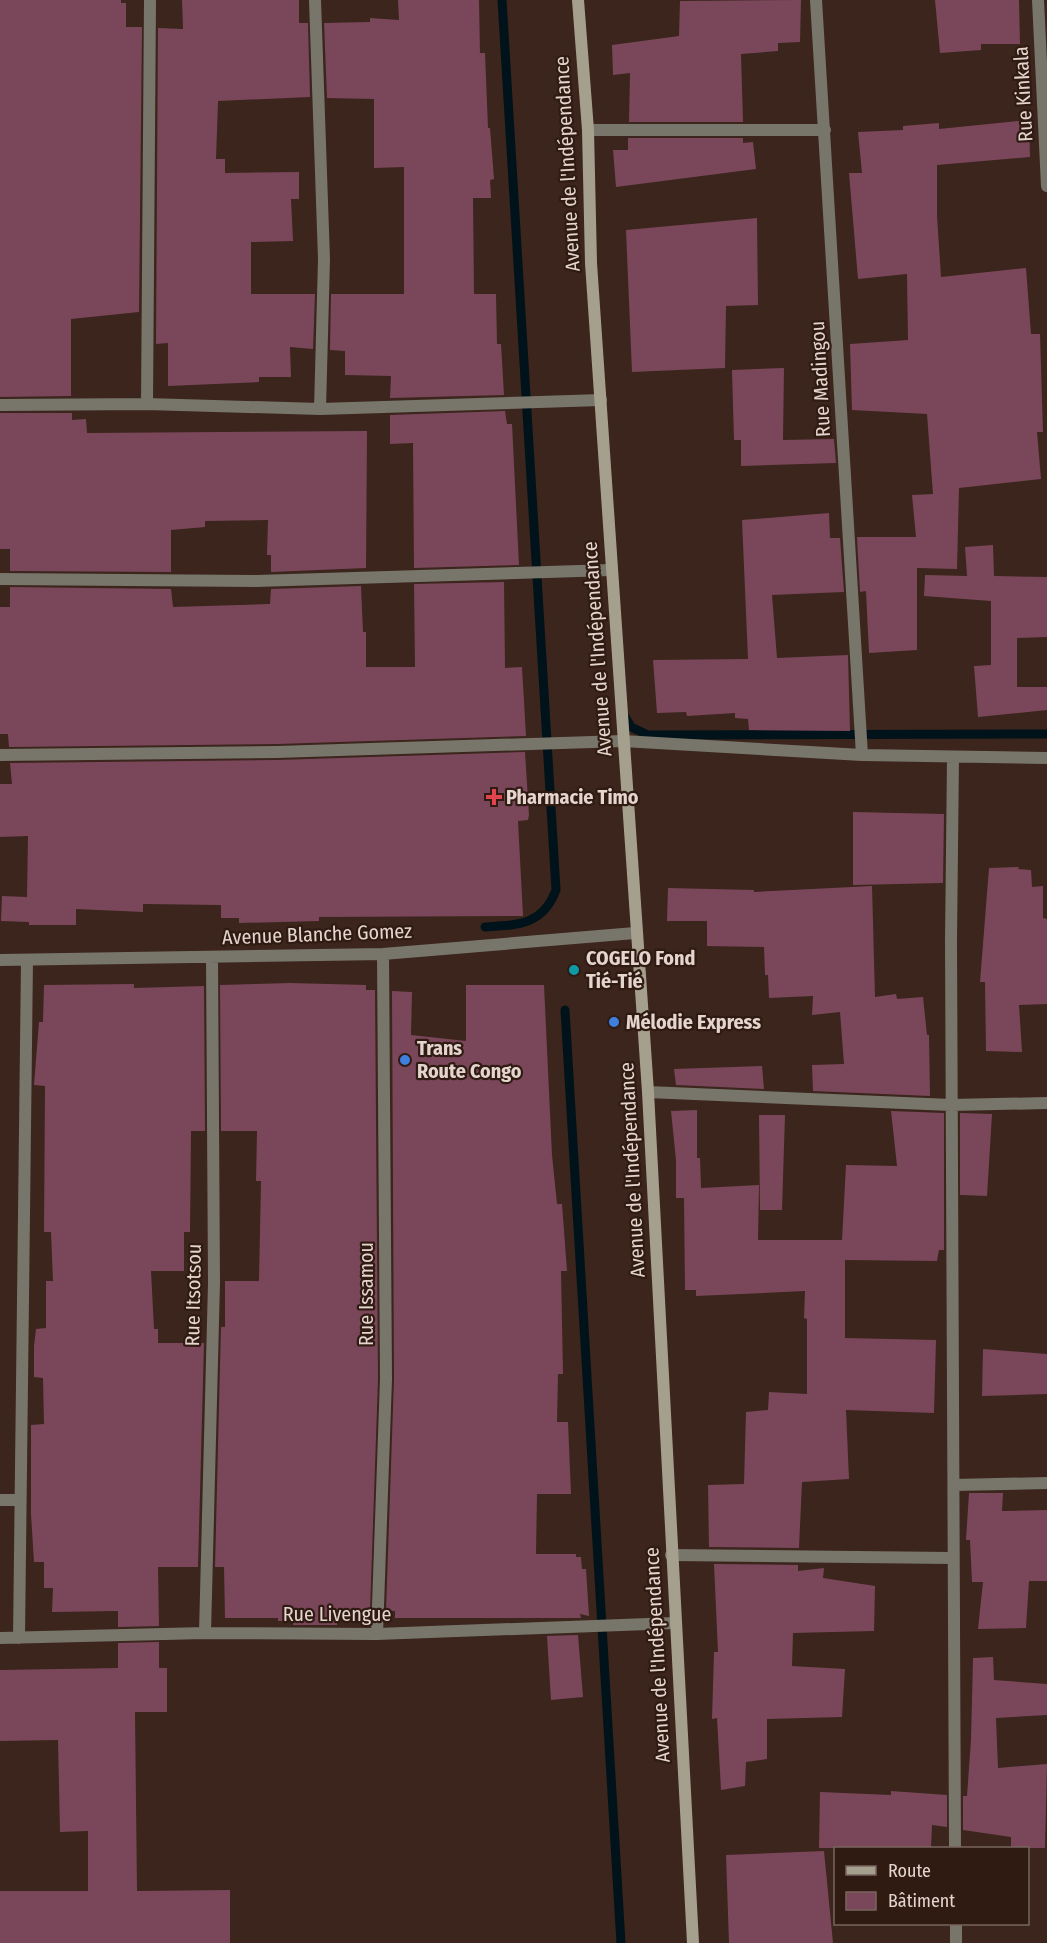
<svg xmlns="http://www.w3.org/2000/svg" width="1047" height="1943" viewBox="0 0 1047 1943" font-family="'Fira Sans Condensed',sans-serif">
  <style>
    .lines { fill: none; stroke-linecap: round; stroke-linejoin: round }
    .stream { stroke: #01131a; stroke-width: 9 }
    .building { fill: #7a475a }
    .street { stroke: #78756a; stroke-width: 12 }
    .secondary { stroke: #a5a08e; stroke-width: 12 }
    .health-dot { fill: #e0444e; stroke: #301b12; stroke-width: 2 }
    .culture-dot { fill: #0f9aa8; stroke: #301b12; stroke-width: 2 }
    .shop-dot { fill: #3f7fe0; stroke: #301b12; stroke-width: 2 }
    .labels { text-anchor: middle; stroke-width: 4.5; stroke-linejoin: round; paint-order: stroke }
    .street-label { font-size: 20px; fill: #e4d5cf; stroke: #301b12 }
    .poi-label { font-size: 20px; font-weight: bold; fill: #e4d5cf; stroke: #301b12; text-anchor: start }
  </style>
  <rect width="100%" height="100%" fill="#3b251c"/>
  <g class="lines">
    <path class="stream" d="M624 715 631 727 648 735 1047 734
      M485 927C518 925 543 925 556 890L502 0
      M565 1010 621 1943"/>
  </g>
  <path class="building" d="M0 0H121V3H126V27H142L139 312 71 319V396L0 397Z
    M182 0H299V23H308L310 97 218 101 216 159H225V173L299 172V199H291L293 241 251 242V294H315L313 349 290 347 291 377H259V382L168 386V343L156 344 158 28 183 29Z
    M398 0H479L480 53H485L488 128H490L494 179 490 180 491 198H473L474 294H496L497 344H501L504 395 390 398 391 376 345 375V351L330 350 331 294H404V167L374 168V99L327 98 324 23 370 22V18L399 20Z
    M801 0 800 42 778 43V51L741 54 743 122H629L630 73 613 75 612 45 679 36 680 1Z
    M935 0H1019L1020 44H981V50L940 53Z
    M1029 120 1030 157 937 165V216L941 277 1026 268 1031 334H1040L1043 432H1037L1041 479 959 488 957 569 917 568V650L869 653 866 591 860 592 857 537H916L912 495 933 494 927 414 852 410 850 344 908 340 907 274 858 279 849 173H862L858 132 903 130V126L939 123V129Z
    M628 138H743V143L753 142 756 169 616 187 613 150H628Z
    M757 218 758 305 726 306 725 368 632 372 626 230Z
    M784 368 783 440 834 439 836 463 741 466V440H734L732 370Z
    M505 411 507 424H512L519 565 414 568 413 443 390 444V415Z
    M0 413H72V420L86 419 87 433 367 431 366 568 271 572V555H267L268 520 205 521V527L171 530V572L10 571V549H0Z
    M829 513 830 538H840L844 592 772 595 777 658 848 655 850 731 749 730 748 719 735 718V713L687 716 686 712 657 713 653 660 748 659 742 520Z
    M993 545 994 576 1047 577V637L1017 638V687H1047V710L978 717 974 666 991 665V601L924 596 925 575 967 576 965 547Z
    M504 582 505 668 522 667 526 736 277 744 9 747 8 734H0V607H10V587L171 589 173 607 270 604 271 589 361 586 363 632H366V667H415L414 584Z
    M525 752 529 815 528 820 518 821 523 916 319 917V921L239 923V918H221V905L143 904V912L76 909V925H29V922L1 921 2 896 27 897 28 836 0 837V784H12L10 763 277 760Z
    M853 812 944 814 943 883 853 885Z
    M1019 867 1018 869 1031 870 1032 887 1043 886V918L1047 919V1004L1019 1005 1022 1052 986 1051 985 982H980L989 868Z
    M872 886 875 997 896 994 897 999 923 997 927 1035H929L930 1096 813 1091 812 1065 844 1064 840 1012 812 1015 813 996 769 998 768 975H765L764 947 707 946V921H667L668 888 754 890V892Z
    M290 983 366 985V990H375L378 1379 370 1611H338L337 1625H293V1621H278V1618H225L224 1567H215L221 1327H225V1281H259L261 1181H256L257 1131H221L220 985Z
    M134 984V988L204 986 205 1131H191L190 1232H184V1271H151L154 1329H158V1343H204L198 1567H158L159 1626 118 1627V1611L52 1612 53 1588H44V1562H34L31 1514V1425L44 1424 43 1378 34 1377V1346L36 1329 46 1328V1281H53L51 1232H44L45 1086 34 1085 39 1022H43L44 985Z
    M466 985H544L552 1155 557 1204H562L567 1271H561L563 1374H558L557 1422H568L571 1494H537L536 1554H576V1557H581L582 1569H586L589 1616 580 1614 581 1618H395V1611H386L394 1379 392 991 412 992 411 1035 466 1041Z
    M762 1066 764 1089 676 1085 674 1069Z
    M697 1110V1158H700L701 1188 759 1185 758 1240H842L846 1165 897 1166 891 1111 944 1113V1250H939L937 1261 845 1260V1338L936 1340 934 1413 846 1410 849 1479 802 1482 799 1548 709 1547 708 1485 744 1484 746 1412 768 1410 769 1392 807 1394V1319L804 1318 805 1291 696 1296V1290H685L684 1198H676V1160L671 1111Z
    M960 1113 992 1114 987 1196 960 1195Z
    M759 1115H785L782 1210H760Z
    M983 1349 1047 1354V1394L982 1396Z
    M969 1493H1003L1002 1511 1047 1510V1581H1029L1026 1628 978 1629 983 1582H972L970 1540H966Z
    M714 1564 798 1565V1571L824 1568 823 1578 875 1586 874 1631 793 1633 792 1666 845 1669 842 1717 767 1719V1759L746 1762 745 1786 721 1790 717 1718 712 1719 714 1652H718Z
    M578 1635 583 1697 551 1700 547 1636Z
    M159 1642V1668H167V1712H135L137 1891 230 1890V1943H0V1891H88V1831L60 1832 58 1740 0 1741V1670L118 1668V1643Z
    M993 1657 994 1680 1047 1684V1715L996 1718 998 1768 1047 1764 1045 1848H1011V1837L963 1830V1796H967L971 1740 973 1658Z
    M891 1791 947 1795V1827L932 1825 931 1848H819L820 1792 891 1795Z
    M824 1851 833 1943H729L726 1855Z"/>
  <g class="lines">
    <path class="street" d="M315 0 324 259 320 409
      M816 0 862 755
      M1038 0 1047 186
      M588 130H825
      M147 404 150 0
      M0 405 147 404 320 409 601 400
      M0 579 256 581 611 570
      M0 755 277 752 623 741 862 755 1047 758
      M953 758 951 941 955 1848
      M0 960 383 954 635 933
      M648 1092 951 1105 1047 1103
      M954 1485 1047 1483
      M0 1500H19
      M671 1555 952 1558
      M205 1633 214 1283 212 957
      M377 1634 386 1379 383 954
      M0 1638 205 1633 377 1634 675 1623
      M19 1638 27 960
      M956 1924V1943"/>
    <path class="secondary" d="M578 0 588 130 591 263 648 1092 693 1943"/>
  </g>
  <path class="health-dot" d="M491 788h6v6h6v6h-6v6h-6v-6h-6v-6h6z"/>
  <circle class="culture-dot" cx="574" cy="970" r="6"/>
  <g class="shop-dot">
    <circle cx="614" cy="1022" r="6"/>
    <circle cx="405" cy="1060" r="6"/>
  </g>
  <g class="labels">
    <g class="street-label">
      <text transform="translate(1023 94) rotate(-93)" y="7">Rue Kinkala</text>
      <text transform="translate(567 164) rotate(-93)" y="7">Avenue de l'Indépendance</text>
      <text transform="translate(820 379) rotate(-93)" y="7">Rue Madingou</text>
      <text transform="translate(597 649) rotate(-94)" y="7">Avenue de l'Indépendance</text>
      <text transform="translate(317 934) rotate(-2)" y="7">Avenue Blanche Gomez</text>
      <text transform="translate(632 1170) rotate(-93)" y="7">Avenue de l'Indépendance</text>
      <text transform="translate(366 1294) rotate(-90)" y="7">Rue Issamou</text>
      <text transform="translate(193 1295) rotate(-89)" y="7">Rue Itsotsou</text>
      <text x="337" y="1621">Rue Livengue</text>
      <text transform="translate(657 1655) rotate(-93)" y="7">Avenue de l'Indépendance</text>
    </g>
    <g class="poi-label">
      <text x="506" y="804">Pharmacie Timo</text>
      <text x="586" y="965">COGELO Fond<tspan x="586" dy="23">Tié-Tié</tspan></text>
      <text x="626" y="1029">Mélodie Express</text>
      <text x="417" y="1055">Trans<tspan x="417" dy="23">Route Congo</tspan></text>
    </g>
  </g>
  <rect x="834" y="1847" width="195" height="78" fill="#301b12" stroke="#78655e" stroke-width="1.5"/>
  <rect x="846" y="1866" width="30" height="9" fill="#a5a08e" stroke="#78655e" stroke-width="1.5"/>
  <text x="888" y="1877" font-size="18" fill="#e4d5cf">Route</text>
  <rect x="846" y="1892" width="30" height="18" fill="#7a475a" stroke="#78655e" stroke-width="1.5"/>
  <text x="888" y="1907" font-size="18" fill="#e4d5cf">Bâtiment</text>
</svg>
